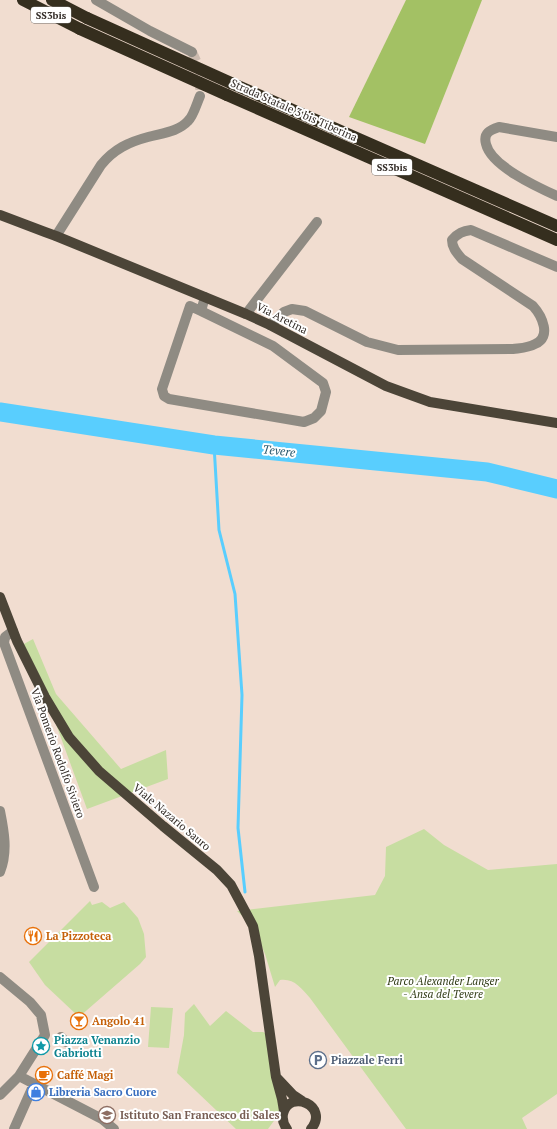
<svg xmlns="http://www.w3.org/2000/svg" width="557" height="1129" viewBox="0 0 557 1129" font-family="'PT Serif',serif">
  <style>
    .green { fill: #c7dda1 }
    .forest { fill: #a3c164 }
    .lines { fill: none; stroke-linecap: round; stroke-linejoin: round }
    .stream { stroke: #59cefe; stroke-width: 3 }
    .river { stroke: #59cefe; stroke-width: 19 }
    .minor-tunnel { stroke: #cbbaae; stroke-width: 10; stroke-dasharray: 10 5; stroke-linecap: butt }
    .minor { stroke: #8f8b83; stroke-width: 10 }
    .major { stroke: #4c4538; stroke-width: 10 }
    .highway { stroke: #352e1e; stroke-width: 12 }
    .highway-bridge { stroke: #352e1e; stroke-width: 12 }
    .labels { text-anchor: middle; stroke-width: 4; stroke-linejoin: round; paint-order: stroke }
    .shield { fill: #fff; stroke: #716c68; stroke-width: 1 }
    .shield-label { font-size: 10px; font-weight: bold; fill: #342d28 }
    .street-label { font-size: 11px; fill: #342d28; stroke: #fff }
    .food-label { font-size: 11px; font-weight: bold; fill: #c56008; stroke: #fff; text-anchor: start }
    .park-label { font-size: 11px; font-style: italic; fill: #2f3a14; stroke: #fff }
    .culture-label { font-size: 11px; font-weight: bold; fill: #0d838f; stroke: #fff; text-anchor: start }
    .service-label { font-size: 11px; font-weight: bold; fill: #4e5e75; stroke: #fff; text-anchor: start }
    .shop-label { font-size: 11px; font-weight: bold; fill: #366cbe; stroke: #fff; text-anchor: start }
    .education-label { font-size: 11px; font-weight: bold; fill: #785e54; stroke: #fff; text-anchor: start }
    .water-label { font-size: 12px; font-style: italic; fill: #28586d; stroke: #fff }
  </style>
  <rect width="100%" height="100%" fill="#f1ddd0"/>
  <path class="green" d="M33 639 56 694 121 769 166 750 168 779 87 809 53 716 22 645Z
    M424 829 444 845 488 870 557 864V1094L522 1118 527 1129H406L310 998C301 988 294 978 280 980L275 987 265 954 253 926 237 911 375 895 385 876 386 847Z
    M90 901 92 905 102 902 110 908 124 902 138 918 144 934 146 957 140 964 79 1017 45 985 29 962Z
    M194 1004 210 1026 226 1011 253 1032H263L267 1034 280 1108 276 1118 268 1129H236L177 1073 184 1035 185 1013Z
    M151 1007 173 1008 169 1048 148 1047Z"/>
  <path class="forest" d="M406 0H482L425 144 349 117Z"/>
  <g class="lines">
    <path class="stream" d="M214 445 219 530 235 594 242 695 238 828 245 892"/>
    <path class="river" d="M0 412 214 445 487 472 557 489"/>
    <path class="minor-tunnel" d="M192 52 201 72 200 96"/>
    <path class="minor" d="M96 0 150 31 192 52
      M557 137 499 127C490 130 483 133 486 144 491 166 537 187 557 196
      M56 236 101 165C114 149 129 142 148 137 162 133 178 132 188 121 193 117 197 103 200 96
      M201 311 190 306 162 389 164 396 169 399 304 422 314 418 321 411 326 392 323 383 273 346 201 311 205 297
      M246 314 317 222
      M270 325 284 312 292 309 305 311 367 342 398 350 513 349C520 348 528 348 535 344 552 337 542 316 533 306L462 259C457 253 452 248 452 240 458 233 463 231 471 230L557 267
      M13 631 5 637 4 643 94 887
      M0 811C4 831 8 852 0 872
      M0 977 30 1002 41 1015 45 1035 19 1076 0 1095
      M61 1037 66 1042
      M19 1076 102 1119 114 1129
      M14 1129 34 1084"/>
    <path class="major" d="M0 215 45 232 56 236 246 314 270 325 386 386 430 402 557 423
      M0 597 17 641 45 697 69 737 99 771 163 826 217 870 231 885 253 926 259 956 276 1077
      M284 1111 282 1099 276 1077 293 1095 302 1101
      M287 1129C283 1124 282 1120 283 1114 289 1088 330 1106 311 1129"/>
    <path class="highway" d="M23 0 80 29
      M52 0 87 18
      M231 83 557 226
      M227 95 557 240"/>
    <path class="highway-bridge" d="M87 18 231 83
      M80 29 227 95"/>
  </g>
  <defs>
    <g id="restaurant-ring" transform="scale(0.9)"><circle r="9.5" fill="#fff" stroke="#e8710a" stroke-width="1.5"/><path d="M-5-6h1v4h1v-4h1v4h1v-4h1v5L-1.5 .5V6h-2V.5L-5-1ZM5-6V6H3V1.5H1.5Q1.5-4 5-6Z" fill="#e8710a"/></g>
    <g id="bar-ring" transform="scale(0.9)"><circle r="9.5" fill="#fff" stroke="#e8710a" stroke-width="1.5"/><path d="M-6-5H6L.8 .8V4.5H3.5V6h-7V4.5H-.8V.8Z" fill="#e8710a"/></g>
    <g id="sight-ring" transform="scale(0.9)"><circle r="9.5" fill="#fff" stroke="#0f9aa8" stroke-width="1.5"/><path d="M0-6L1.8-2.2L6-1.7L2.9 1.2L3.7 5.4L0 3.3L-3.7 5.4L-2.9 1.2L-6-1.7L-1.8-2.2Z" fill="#0f9aa8"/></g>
    <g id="parking-ring" transform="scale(0.9)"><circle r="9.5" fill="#fff" stroke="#5c6f8a" stroke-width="1.5"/><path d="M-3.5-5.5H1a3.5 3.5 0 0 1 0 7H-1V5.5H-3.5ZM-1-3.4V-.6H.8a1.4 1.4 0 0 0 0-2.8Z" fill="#5c6f8a"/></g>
    <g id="cafe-ring" transform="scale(0.9)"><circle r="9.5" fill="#fff" stroke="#e8710a" stroke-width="1.5"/><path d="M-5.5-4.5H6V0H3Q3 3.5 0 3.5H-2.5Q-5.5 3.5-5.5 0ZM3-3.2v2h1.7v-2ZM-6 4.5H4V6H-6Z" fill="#e8710a"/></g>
    <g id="shop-ring" transform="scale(0.9)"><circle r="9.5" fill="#fff" stroke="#3f7fe0" stroke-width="1.5"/><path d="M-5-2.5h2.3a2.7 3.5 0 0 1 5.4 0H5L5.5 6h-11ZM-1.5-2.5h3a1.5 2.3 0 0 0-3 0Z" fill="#3f7fe0"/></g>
    <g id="school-ring" transform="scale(0.9)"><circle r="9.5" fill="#fff" stroke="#8d6e63" stroke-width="1.5"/><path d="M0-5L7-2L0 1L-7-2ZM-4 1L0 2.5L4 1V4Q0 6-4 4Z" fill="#8d6e63"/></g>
  </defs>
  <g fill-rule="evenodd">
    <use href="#restaurant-ring" x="33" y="936"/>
    <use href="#bar-ring" x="79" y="1021"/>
    <use href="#sight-ring" x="41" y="1046"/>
    <use href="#parking-ring" x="318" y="1060"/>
    <use href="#cafe-ring" x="44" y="1075"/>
    <use href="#shop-ring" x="36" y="1092"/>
    <use href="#school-ring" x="107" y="1115"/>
  </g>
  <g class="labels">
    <g class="shield">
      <rect x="31" y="7" width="40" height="16" rx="3"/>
      <rect x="372" y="159" width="40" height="16" rx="3"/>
    </g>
    <g class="shield-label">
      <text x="51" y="19">SS3bis</text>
      <text x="392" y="171">SS3bis</text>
    </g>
    <g class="street-label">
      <text transform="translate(294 110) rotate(24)" y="4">Strada Statale 3 bis Tiberina</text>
      <text transform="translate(282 318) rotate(27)" y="4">Via Aretina</text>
      <text transform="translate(58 753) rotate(70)" y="4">Via Pomerio Rodolfo Siviero</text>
      <text transform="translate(172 817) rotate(40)" y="4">Viale Nazario Sauro</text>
    </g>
    <g class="food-label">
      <text x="46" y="940">La Pizzoteca</text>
      <text x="92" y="1025">Angolo 41</text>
      <text x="57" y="1079">Caffé Magi</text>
    </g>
    <g class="park-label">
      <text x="443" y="985">Parco Alexander Langer<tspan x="443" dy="13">- Ansa del Tevere</tspan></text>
    </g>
    <g class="culture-label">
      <text x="54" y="1044">Piazza Venanzio<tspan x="54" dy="13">Gabriotti</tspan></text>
    </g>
    <g class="service-label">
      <text x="331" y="1064">Piazzale Ferri</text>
    </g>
    <g class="shop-label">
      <text x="49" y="1096">Libreria Sacro Cuore</text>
    </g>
    <g class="education-label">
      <text x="120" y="1119">Istituto San Francesco di Sales</text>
    </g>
    <g class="water-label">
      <text transform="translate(279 451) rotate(6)" y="4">Tevere</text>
    </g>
  </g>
</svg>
